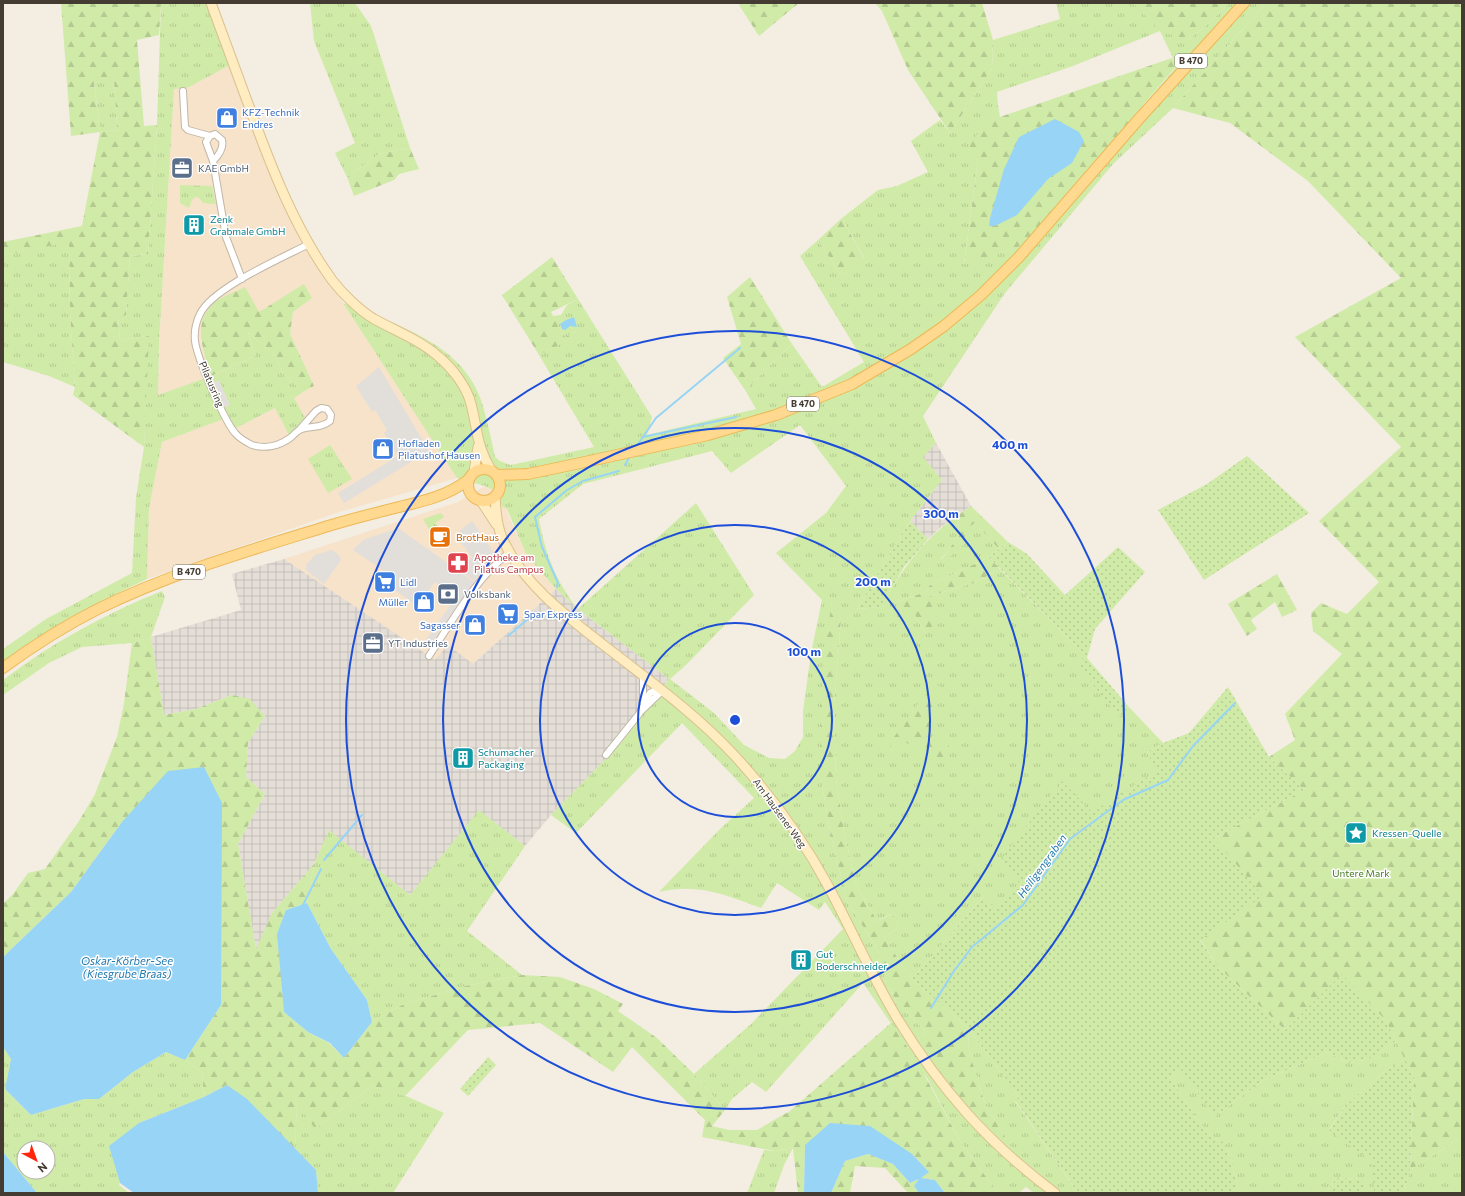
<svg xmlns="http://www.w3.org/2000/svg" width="1465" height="1196" viewBox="0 0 1465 1196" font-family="Commissioner,sans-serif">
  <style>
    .commercial { fill: #f7e2ca }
    .industrial { fill: url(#industrial-grid) }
    .grass { fill: url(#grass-tufts); fill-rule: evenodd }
    .forest { fill: url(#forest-firs); fill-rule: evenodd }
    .garden { fill: url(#garden-dots) }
    .parking { fill: #e2dfdb }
    .water { fill: #98d4f6 }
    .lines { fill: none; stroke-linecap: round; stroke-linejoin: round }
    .stream { stroke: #98d4f6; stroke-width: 2 }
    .street-casing { stroke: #c1b7a7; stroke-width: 8 }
    .secondary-casing { stroke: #d9c28f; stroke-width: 11 }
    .primary-casing { stroke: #edb856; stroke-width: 12 }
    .street { stroke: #fff; stroke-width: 6 }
    .secondary { stroke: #ffecc0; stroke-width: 9 }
    .primary { stroke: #ffd98f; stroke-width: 10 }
    .ring { fill: none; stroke: #1d4ed8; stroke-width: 2 }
    .labels { text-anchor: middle; stroke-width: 3; stroke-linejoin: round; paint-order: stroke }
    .shield { fill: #fff; stroke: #7c7670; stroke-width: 1 }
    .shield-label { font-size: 9px; font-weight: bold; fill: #443c32 }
    .shop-label { font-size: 10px; fill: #366cbe; stroke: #fff; text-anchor: start }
    .service-label { font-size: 10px; fill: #4e5e75; stroke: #fff; text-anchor: start }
    .culture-label { font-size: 10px; fill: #0d838f; stroke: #fff; text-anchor: start }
    .street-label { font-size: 10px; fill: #443c32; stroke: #fff }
    .food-label { font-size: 10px; fill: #c56008; stroke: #fff; text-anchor: start }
    .health-label { font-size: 10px; fill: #be3a42; stroke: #fff; text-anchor: start }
    .park-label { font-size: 10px; fill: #487a22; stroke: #fff }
    .water-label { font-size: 11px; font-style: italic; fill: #237bb0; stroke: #fff }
    .centre { fill: #1d4ed8; stroke: #fff; stroke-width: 2 }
    .ring-label { font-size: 12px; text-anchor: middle; font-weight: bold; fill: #1d4ed8; stroke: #fff; stroke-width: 3; stroke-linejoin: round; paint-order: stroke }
  </style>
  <defs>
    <pattern id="industrial-grid" width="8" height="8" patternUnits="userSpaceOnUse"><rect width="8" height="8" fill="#e4ded7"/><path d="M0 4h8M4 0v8" fill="none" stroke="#c5bfb9"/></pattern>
    <pattern id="grass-tufts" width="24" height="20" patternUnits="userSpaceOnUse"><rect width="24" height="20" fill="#d0eba7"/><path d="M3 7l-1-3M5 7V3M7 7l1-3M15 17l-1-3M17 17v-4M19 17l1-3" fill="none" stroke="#b4ca90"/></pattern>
    <pattern id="forest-firs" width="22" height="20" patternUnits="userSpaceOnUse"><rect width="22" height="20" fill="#d0eba7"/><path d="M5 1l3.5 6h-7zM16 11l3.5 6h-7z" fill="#b4ca90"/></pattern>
    <pattern id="garden-dots" width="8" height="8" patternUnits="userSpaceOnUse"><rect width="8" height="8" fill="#d0eba7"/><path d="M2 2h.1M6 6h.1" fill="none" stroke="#b4ca90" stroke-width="1.8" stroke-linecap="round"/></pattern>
  </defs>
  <rect width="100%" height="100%" fill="#f3ede2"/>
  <path class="commercial" d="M234 63 276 174 343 303 457 478 336 513 147 579 149 508 162 442 229 417 234 429 275 408 289 434 294 397 314 386 290 334 293 312 312 298 304 285 259 312 200 340 211 376 158 395 159 343 174 89 187 88Z
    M485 486 502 494 509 517 526 554 556 589 473 664 435 661 284 559 458 502Z"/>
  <path class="industrial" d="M936 443 971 506 941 527 928 539 910 521 942 480 922 457Z
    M284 559 435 660 448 645 473 664 556 589 578 609 669 679 621 743 551 815 525 846 479 811 410 895 329 831 314 864 272 913 256 950 238 844 265 794 246 777 248 743 265 716 232 695 196 709 164 715 151 637 241 610 232 574Z"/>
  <path class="grass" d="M161 3H214L234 63 187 88 174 89 159 343 158 395 211 376 255 356 248 332 276 357 282 372 303 392 294 398 305 418 289 435 275 408 234 429 229 417 162 442 149 508 147 579C96 603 48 629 3 662V649L46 619 132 573 136 498 144 447 148 336 120 340 118 317 126 314 130 256 148 254 157 125Z
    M310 3H355L371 26 410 148 379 154 347 177 335 153 355 143 314 41Z
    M1056 3H1133L1188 40 1208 24 1229 3H1266L1173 108 1113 164 1032 261 1005 293 923 416 936 443 923 457 942 480 910 521 857 609 881 607C902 570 921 541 957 516 963 535 953 545 941 559L944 562 969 527 975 523 999 549 989 557 929 586 926 592 896 602 915 615 925 633 930 596 974 583 1000 569 1085 655 1119 716 1129 707 1163 743 1147 752 1158 771 1091 813 1062 781 1020 883 996 910 983 897 912 979 884 938 900 926 891 914 877 921 856 884 844 832 836 778 834 705 841 619 832 602 821 779 831 836 847 901 876 947 886 982 896 1001 926 1032 908 1048 863 983 766 1092 752 1082 732 1099 725 1110 694 1074 751 1024 843 929 825 902 819 910 777 883 761 908C725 895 698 883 659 892L720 829 754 798 682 723 576 833 551 815 621 743 669 679 578 609 556 589 526 554 507 509 499 505 502 494 485 486 457 478 343 303C395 325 461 342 481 400 487 419 491 438 495 457L500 461 511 465 594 447 539 355 581 333 580 329 565 337 553 316 561 315 567 305 578 299 652 417 647 435 756 409 745 390 792 344 822 387 864 362 800 256 818 240 841 275 864 258 842 218 878 190 897 186 928 172 911 141 940 120 950 133 992 68 993 40 1060 19ZM1160 31 1177 66 1024 245 964 263 978 160 967 150 998 105 997 92 1073 66ZM800 425 846 486 826 513 776 553 822 600 811 653 803 711V737L795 751 785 759 769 758 744 745 714 713 670 679 686 665 754 595 696 503 578 609C556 582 545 553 539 519L583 484 712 451 731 473Z
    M114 77 117 130 100 132 94 81Z
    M180 185 212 186 216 204 203 203 199 198 195 197 192 200 189 208 180 203Z
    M69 241 70 313 75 387 49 376 3 362V255Z
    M330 445 352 479 328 493 308 459Z
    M441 513 444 517 435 523 438 526 430 531 423 519Z
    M162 591 165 597 151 637 132 643 82 647 49 663 3 695V680C53 642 105 614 162 591Z
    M479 810 525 846 467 931 522 975 465 986 402 1005 372 1022 367 1000 331 949 307 903 314 864 329 830 410 895Z
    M968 1028 1019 1097 1015 1101 1078 1193H1034L1026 1187 1019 1193H998L961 1143 924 1072 1012 1149 985 1104 969 1051Z
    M1396 1041 1405 1059 1387 1069 1345 1106 1329 1130 1373 1161 1392 1193H1352L1365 1179 1337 1178 1325 1193H1230L1238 1186 1225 1143 1208 1134 1170 1078 1182 1069 1214 1117 1262 1081 1327 1052 1347 1062 1366 1060Z
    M3 1047 11 1059 5 1089 31 1115 84 1099H99L133 1072 166 1052 185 1060 202 1072 204 1097 139 1123 119 1185 129 1193H37L3 1152ZM24 1148H48V1172H24Z
    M372 1086 406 1096 444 1113 393 1193H318L316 1170 295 1149 297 1102 315 1129Z
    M1462 1137V1193H1404L1410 1170Z
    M793 1148 784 1165 774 1193H747L764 1150 775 1151Z"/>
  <path class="forest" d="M61 3H161L159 35 137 40 144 126 157 125 148 254 130 256 126 315 118 318 120 340 149 336 144 447 73 395 75 387 70 313 69 242 3 255V242L82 226 100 132 71 136ZM114 78 117 130 100 132 94 82Z
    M741 3H799L759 36 739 5Z
    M875 3H982L993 40 992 68 950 133 908 70 882 11Z
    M1133 3H1229L1208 24 1188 40 1160 31Z
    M1266 3H1462V1137L1410 1170 1414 1078 1386 1021 1342 975 1285 1030 1219 968 1200 939 1214 838 1304 790 1269 757 1295 740 1285 714 1342 654 1313 631 1311 613 1321 603 1347 614 1379 582 1319 521 1401 447 1295 337 1401 278 1308 181 1230 123 1173 108Z
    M1172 58 1177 65 1024 245 964 264 978 160 966 150 998 105 1000 117Z
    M410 148 419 169 399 174 394 180 354 196 347 177 379 154Z
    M842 218 864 259 841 275 818 240Z
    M552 257 578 299 551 312 565 337 580 329 582 333 539 355 502 295Z
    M750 277 792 344 745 390 723 358 741 344 727 297Z
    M304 284 312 298 293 312 290 334 314 386 303 392 282 372 276 357 248 332 255 356 211 376C204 351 191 324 214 303 222 296 236 292 245 287L259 312Z
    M971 506 1008 542 999 549 975 523 969 527V540L944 562 941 560C952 545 963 535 957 516Z
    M989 557 1000 569 974 583 930 596 939 623 925 633 915 615 898 620 896 602 926 592 929 586Z
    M1277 574 1297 610 1282 617 1275 602 1251 620 1257 629 1247 636 1228 604Z
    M832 601 841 619 834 705 836 778 844 832 856 884 877 921 892 914 900 926 884 938 912 979 968 1028 969 1051 985 1104 1013 1150 924 1074 961 1143 998 1193H945L935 1180 920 1178 928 1171 912 1154 805 1145 804 1193H798L793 1148 775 1151 702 1137 705 1120 632 1047 613 1072 540 1023 468 1030 405 1096 372 1086 315 1129 297 1103 295 1149 227 1085 204 1097 202 1072 185 1060 221 1005 122 822 71 892 3 957V904L13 894 28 873 45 869 79 821 95 794 117 737 124 703 132 643 151 637 164 715 196 709 232 695 250 699 265 716 248 743 246 777 265 794 238 844 256 949 272 913 314 864 307 903 286 910 284 1012 308 1032 329 1043 344 1058 372 1022 402 1005 465 986 522 975 560 977 594 989 623 1004 618 1011 657 1038 694 1074 725 1110 712 1126 729 1130H757L790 1111 891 1023 908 1048 926 1032 896 1001 886 982 876 947 847 901 831 836 821 779 820 704 824 656Z
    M940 684 926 739 949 745 946 759 933 761 904 741 896 752 889 744 920 701Z
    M868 1154 893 1164 910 1183 920 1179 914 1186 919 1193H908L885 1168 855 1166 850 1193H831L845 1161Z"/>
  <path class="garden" d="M1247 456 1309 513 1204 580 1158 510 1207 484Z
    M910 521 928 539 904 567 881 607 857 609Z
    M1008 542 1027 554 1065 595 1118 547 1145 572 1095 629 1087 658 1129 707 1119 717 1077 665 1085 655 989 557Z
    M1228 687 1269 757 1304 790 1214 838 1263 896 1200 940 1219 968 1285 1030 1342 974 1386 1021 1396 1041 1367 1060 1347 1062 1327 1052 1262 1081 1214 1117 1182 1070 1170 1078 1208 1134 1225 1143 1238 1186 1230 1193H1078L1015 1100 1019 1097 968 1028 912 979 983 897 996 909 1019 883 1001 859 1062 781 1092 812 1157 771 1147 752 1163 743 1189 733Z
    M488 1057 496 1065 468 1096 460 1089Z
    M1405 1059 1414 1078 1410 1170 1404 1193 1374 1192 1372 1161 1329 1131 1345 1106 1387 1069Z
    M1337 1178 1365 1179V1192L1325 1193Z"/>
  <path class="parking" d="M379 367 429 451 344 503 338 493 398 456 384 433 387 430 375 410 372 412 356 386Z
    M219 380 230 405 225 408 214 382Z
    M472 521 495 554 474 581 460 570 472 557 455 535Z
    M398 528 474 582 431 644 426 640 456 597 435 582 417 606 392 588 396 579 353 550 363 540Z
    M332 550 339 555 341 560 324 584 306 570V565L315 555Z"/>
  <path class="water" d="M1055 119 1079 132 1084 141 1072 163 1048 179 1017 215 995 226H989L990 218 1004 169 1019 137Z
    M574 317 577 327 570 326 565 330 562 329 560 324 566 320Z
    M204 767 222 803 221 1005 185 1060 166 1052 133 1072 99 1099H84L31 1115 5 1089 11 1059 3 1047V957L71 892 122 822 168 771Z
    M307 903 331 949 367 1000 372 1022 344 1058 330 1043 308 1032 284 1012 277 934 286 910Z
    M227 1085 247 1099 316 1170 318 1193H134L120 1183 109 1146 139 1123 204 1097Z
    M830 1123 870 1126 912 1154 929 1172 921 1178 935 1180 945 1193H919L914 1186 919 1179 910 1183 893 1164 868 1154 845 1161 831 1193H804L805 1145Z
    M3 1152 37 1193H3Z"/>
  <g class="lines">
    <path class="stream" d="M643 437 736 417
      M636 447 656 418 740 348
      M625 465 630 456
      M557 587 558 583 542 547 535 517 567 490 583 481 619 471
      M508 636 535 613
      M324 860 362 815
      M303 905 321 869
      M931 1008 954 971 972 947 1023 905 1070 839 1123 800 1168 780 1193 746 1235 703"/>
    <g class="street-casing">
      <path id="street" d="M183 91 185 127 188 130 210 136
        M213 161C219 155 224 148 222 140L215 134 210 136 206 142 213 161 226 237 242 279
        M300 429 316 411 321 408 327 409 331 415 330 421C322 428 312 426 302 429 297 430 294 435 290 438 279 446 265 449 252 445 246 442 239 438 235 433 224 420 197 358 195 341 194 332 196 322 200 314 212 288 282 258 309 244
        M429 656C453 620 475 579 510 552
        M643 675V702
        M640 712 663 690
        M606 755 639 714 650 693 660 688"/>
    </g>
    <g class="secondary-casing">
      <path id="secondary" d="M211 3C225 41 239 79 253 117 274 174 296 230 332 280 342 293 359 310 374 319 396 331 420 340 439 357 452 368 467 387 471 404 478 430 476 445 491 470
        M474 472 478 447
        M495 497C496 513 497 528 504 542 524 584 565 615 601 643 647 679 694 712 734 755 769 793 802 838 827 884 851 928 871 975 897 1018 941 1090 987 1142 1055 1193
        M481 501 496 524"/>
    </g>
    <g class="primary-casing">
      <path id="primary" d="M468 485a16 16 0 1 1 32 0a16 16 0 1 1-32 0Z
        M497 475 528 474 585 462 708 435 776 415 852 384 911 349 944 326 981 295 1019 257 1138 120 1244 3
        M3 668C33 646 64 626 98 609 171 573 251 550 328 526 352 519 375 513 399 507 424 501 447 496 468 480"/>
    </g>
    <use href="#street" class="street"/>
    <use href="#secondary" class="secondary"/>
    <use href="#primary" class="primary"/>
  </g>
  <g class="ring">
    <circle cx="735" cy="720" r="97"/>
    <circle cx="735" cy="720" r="195"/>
    <circle cx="735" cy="720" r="292"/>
    <circle cx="735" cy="720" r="389"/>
  </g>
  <defs>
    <g id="shop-square" transform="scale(1.15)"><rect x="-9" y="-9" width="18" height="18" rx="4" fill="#3f7fe0" stroke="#fff"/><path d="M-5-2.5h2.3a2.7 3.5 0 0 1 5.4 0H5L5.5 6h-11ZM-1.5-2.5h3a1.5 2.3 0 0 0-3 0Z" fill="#fff"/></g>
    <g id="office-square" transform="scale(1.15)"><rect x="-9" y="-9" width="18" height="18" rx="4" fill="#5c6f8a" stroke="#fff"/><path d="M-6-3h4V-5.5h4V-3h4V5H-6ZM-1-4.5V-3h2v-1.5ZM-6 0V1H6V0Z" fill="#fff"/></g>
    <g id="building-square" transform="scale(1.15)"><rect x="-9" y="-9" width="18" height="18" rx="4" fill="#0f9aa8" stroke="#fff"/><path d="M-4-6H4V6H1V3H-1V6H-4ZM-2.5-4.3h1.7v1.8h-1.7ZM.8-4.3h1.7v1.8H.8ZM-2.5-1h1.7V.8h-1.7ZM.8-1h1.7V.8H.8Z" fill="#fff"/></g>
    <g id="cafe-square" transform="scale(1.15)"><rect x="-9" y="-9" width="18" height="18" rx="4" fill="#e8710a" stroke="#fff"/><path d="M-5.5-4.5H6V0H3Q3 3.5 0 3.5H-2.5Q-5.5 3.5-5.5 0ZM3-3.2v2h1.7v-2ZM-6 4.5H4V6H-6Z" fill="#fff"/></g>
    <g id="pharmacy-square" transform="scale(1.15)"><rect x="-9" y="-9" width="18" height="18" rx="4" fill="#e0444e" stroke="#fff"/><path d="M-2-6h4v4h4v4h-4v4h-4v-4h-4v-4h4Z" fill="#fff"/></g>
    <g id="supermarket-square" transform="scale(1.15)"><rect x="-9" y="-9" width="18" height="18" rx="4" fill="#3f7fe0" stroke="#fff"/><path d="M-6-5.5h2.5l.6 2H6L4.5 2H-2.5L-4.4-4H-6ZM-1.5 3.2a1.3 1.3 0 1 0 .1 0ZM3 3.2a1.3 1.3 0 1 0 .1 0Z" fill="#fff"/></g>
    <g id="bank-square" transform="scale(1.15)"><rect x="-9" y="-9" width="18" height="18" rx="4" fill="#5c6f8a" stroke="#fff"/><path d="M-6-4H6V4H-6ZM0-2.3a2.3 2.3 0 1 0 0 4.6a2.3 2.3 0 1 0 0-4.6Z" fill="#fff"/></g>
    <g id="sight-square" transform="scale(1.15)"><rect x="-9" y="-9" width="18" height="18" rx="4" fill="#0f9aa8" stroke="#fff"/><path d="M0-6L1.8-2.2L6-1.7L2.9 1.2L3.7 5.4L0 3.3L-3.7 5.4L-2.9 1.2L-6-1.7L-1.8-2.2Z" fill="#fff"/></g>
  </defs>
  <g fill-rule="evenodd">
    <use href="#shop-square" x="227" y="118"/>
    <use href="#office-square" x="182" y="168"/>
    <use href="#building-square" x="194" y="225"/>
    <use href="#shop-square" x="383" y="449"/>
    <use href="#cafe-square" x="440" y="537"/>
    <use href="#pharmacy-square" x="458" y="563"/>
    <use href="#supermarket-square" x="385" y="582"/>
    <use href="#bank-square" x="448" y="594"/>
    <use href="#shop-square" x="424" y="602"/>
    <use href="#supermarket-square" x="508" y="614"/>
    <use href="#shop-square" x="475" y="625"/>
    <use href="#office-square" x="373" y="643"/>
    <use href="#building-square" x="463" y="758"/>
    <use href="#sight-square" x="1356" y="833"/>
    <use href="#building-square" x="801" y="960"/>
  </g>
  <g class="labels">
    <g class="shield">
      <rect x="1175" y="54" width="32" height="14" rx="3"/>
      <rect x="787" y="397" width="32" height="14" rx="3"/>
      <rect x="173" y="565" width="32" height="14" rx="3"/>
    </g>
    <g class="shield-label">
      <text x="1191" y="64">B 470</text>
      <text x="803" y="407">B 470</text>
      <text x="189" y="575">B 470</text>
    </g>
    <g class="shop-label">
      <text x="242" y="116">KFZ-Technik<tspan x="242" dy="12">Endres</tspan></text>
      <text x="398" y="447">Hofladen<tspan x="398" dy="12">Pilatushof Hausen</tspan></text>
      <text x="400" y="586">Lidl</text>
      <text x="408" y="606" text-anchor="end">Müller</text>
      <text x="524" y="618">Spar Express</text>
      <text x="460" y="629" text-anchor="end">Sagasser</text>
    </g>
    <g class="service-label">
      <text x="198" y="172">KAE GmbH</text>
      <text x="464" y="598">Volksbank</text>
      <text x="388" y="647">YT Industries</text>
    </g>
    <g class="culture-label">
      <text x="210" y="223">Zenk<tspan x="210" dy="12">Grabmale GmbH</tspan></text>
      <text x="478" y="756">Schumacher<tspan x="478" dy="12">Packaging</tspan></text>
      <text x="1372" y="837">Kressen-Quelle</text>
      <text x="816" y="958">Gut<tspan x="816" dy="12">Boderschneider</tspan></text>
    </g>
    <g class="street-label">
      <text transform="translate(212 384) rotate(67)" y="4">Pilatusring</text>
      <text transform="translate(780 813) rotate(54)" y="4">Am Hausener Weg</text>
    </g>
    <g class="food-label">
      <text x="456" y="541">BrotHaus</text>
    </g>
    <g class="health-label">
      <text x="474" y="561">Apotheke am<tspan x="474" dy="12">Pilatus Campus</tspan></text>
    </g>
    <g class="park-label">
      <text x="1361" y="877">Untere Mark</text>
    </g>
    <g class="water-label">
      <text transform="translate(1042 866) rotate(-54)" y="4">Heiligengraben</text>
      <text x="127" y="965">Oskar-Körber-See<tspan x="127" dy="13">(Kiesgrube Braas)</tspan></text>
    </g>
  </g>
  <circle cx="735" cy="720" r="6" class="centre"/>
  <g class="ring-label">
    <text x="1010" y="449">400 m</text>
    <text x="941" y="518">300 m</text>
    <text x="873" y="586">200 m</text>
    <text x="804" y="656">100 m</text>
  </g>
  <rect width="1465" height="1196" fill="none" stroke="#443c32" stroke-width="8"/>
  <g transform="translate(36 1160) rotate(139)"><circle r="19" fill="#ffffff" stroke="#b4b1ad"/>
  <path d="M0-3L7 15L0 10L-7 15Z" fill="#ff250d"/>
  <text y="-6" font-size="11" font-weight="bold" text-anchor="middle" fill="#443c32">N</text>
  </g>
</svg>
